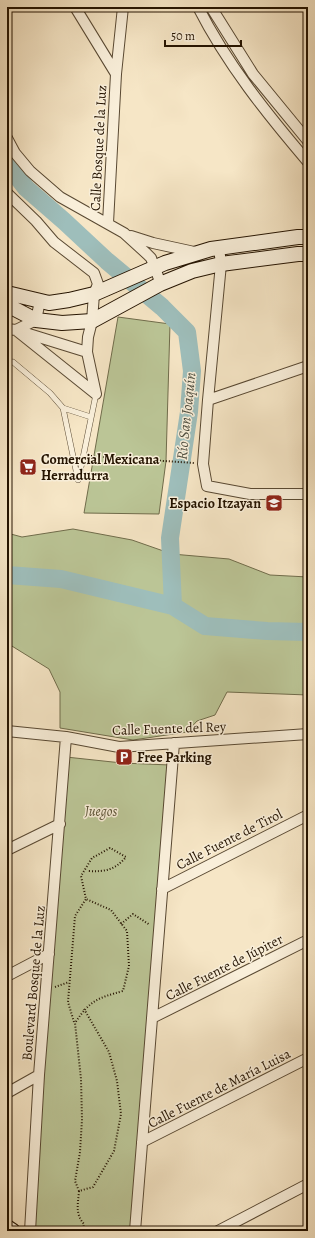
<svg xmlns="http://www.w3.org/2000/svg" width="315" height="1238" viewBox="0 0 315 1238" font-family="Alegreya,serif">
  <style>
    .green { fill: #bbc596; stroke: #706c4b }
    .lines { fill: none; stroke-linecap: round; stroke-linejoin: round }
    .river { stroke: #9ebebb; stroke-width: 18 }
    .service-casing { stroke: #584832; stroke-width: 6 }
    .minor-casing { stroke: #584832; stroke-width: 12 }
    .secondary-casing { stroke: #241300; stroke-width: 16 }
    .path { stroke: #241300; stroke-width: 2; stroke-dasharray: 1 2; stroke-linecap: butt }
    .service { stroke: #f9efda; stroke-width: 5 }
    .minor { stroke: #f9efda; stroke-width: 10 }
    .secondary { stroke: #f9efda; stroke-width: 14 }
    .labels { text-anchor: middle; stroke-width: 3; stroke-linejoin: round; paint-order: stroke }
    .street-label { font-size: 14px; fill: #241300; stroke: #f9efda }
    .poi-label { font-size: 14px; font-weight: bold; fill: #241300; stroke: #f9efda; text-anchor: start }
    .park-label { font-size: 14px; font-style: italic; fill: #595134; stroke: #f9efda }
    .water-label { font-size: 15px; font-style: italic; fill: #4f4f41; stroke: #f9efda }
  </style>
  <rect width="100%" height="100%" fill="#f6e6c6"/>
  <filter id="stains"><feTurbulence type="fractalNoise" baseFrequency=".005" numOctaves="4"/><feColorMatrix values="0 0 0 0 .2 0 0 0 0 .09 0 0 0 0 .02 0 0 0 .5 -.17"/></filter>
  <radialGradient id="worn" r=".72"><stop offset=".6" stop-color="#630" stop-opacity="0"/><stop offset="1" stop-color="#630" stop-opacity=".3"/></radialGradient>
  <path class="green" d="M118 317 170 324 166 461 159 514 84 513Z
    M73 529 132 540 172 554 229 559 270 575 308 577V695L227 692 215 715 197 721 187 732 133 740 60 728V692L49 669 7 643V533L22 537Z
    M66 757 122 763 170 765 133 1231H28Z"/>
  <g class="lines">
    <path class="river" d="M7 163 26 188 64 221 107 261 162 307 187 332 192 371 189 412 170 538 173 606
      M7 575 61 579 173 606 205 626 267 631 308 632"/>
    <g class="service-casing">
      <path id="service" d="M13 362 50 393 63 408 78 480
        M63 408 91 417
        M79 477 96 394"/>
    </g>
    <g class="minor-casing">
      <path id="minor" d="M75 7 116 74
        M198 7C227 64 267 114 308 162
        M211 7 253 74 308 141
        M7 138 15 153 30 171 60 197 124 233 147 254 151 258 161 284
        M7 193 36 221 54 242 94 273 98 284 94 294 92 321 88 337 87 352 96 394
        M108 223 116 74 123 7
        M131 236 153 243 199 253
        M219 248 221 264 208 400 203 464 207 486 250 494H308
        M7 329 16 330 87 352
        M16 330 96 394
        M16 330 36 320 40 301
        M208 400 308 366
        M7 731 66 737 119 747 308 734
        M7 850 60 824
        M162 889 308 815
        M7 976 49 954
        M152 1018 308 940
        M7 1093 39 1075
        M142 1142 308 1058
        M30 1231 39 1075 66 737
        M135 1231 174 743
        M218 1231 308 1184"/>
    </g>
    <g class="secondary-casing">
      <path id="secondary" d="M7 293 49 303 69 300 94 294 165 263 211 249 298 237H308
        M7 305 36 320 62 323 92 321 160 284 192 271 221 264 298 254H308
        M7 1227 13 1231"/>
    </g>
    <path class="path" d="M91 456 194 463
      M121 924 133 914 150 925
      M55 987 69 982
      M84 1009 109 1052 117 1081 121 1114 114 1151 93 1187 79 1191 75 1181 80 1152 82 1119 81 1079 75 1023C90 1000 98 998 123 991L129 966 127 931 111 910 86 899 81 876 92 858 110 848 126 857C115 870 105 872 88 871
      M74 1022 68 1002 75 916 86 899
      M79 1191C78 1204 75 1214 84 1224L83 1231"/>
    <use href="#service" class="service"/>
    <use href="#minor" class="minor"/>
    <use href="#secondary" class="secondary"/>
  </g>
  <defs>
    <g id="supermarket-square" transform="scale(0.9)"><rect x="-9" y="-9" width="18" height="18" rx="4" fill="#8f2418" stroke="#f9efda"/><path d="M-6-5.5h2.5l.6 2H6L4.5 2H-2.5L-4.4-4H-6ZM-1.5 3.2a1.3 1.3 0 1 0 .1 0ZM3 3.2a1.3 1.3 0 1 0 .1 0Z" fill="#fff"/></g>
    <g id="school-square" transform="scale(0.9)"><rect x="-9" y="-9" width="18" height="18" rx="4" fill="#8f2418" stroke="#f9efda"/><path d="M0-5L7-2L0 1L-7-2ZM-4 1L0 2.5L4 1V4Q0 6-4 4Z" fill="#fff"/></g>
    <g id="parking-square" transform="scale(0.9)"><rect x="-9" y="-9" width="18" height="18" rx="4" fill="#8f2418" stroke="#f9efda"/><path d="M-3.5-5.5H1a3.5 3.5 0 0 1 0 7H-1V5.5H-3.5ZM-1-3.4V-.6H.8a1.4 1.4 0 0 0 0-2.8Z" fill="#fff"/></g>
  </defs>
  <g fill-rule="evenodd">
    <use href="#supermarket-square" x="28" y="467"/>
    <use href="#school-square" x="274" y="503"/>
    <use href="#parking-square" x="124" y="757"/>
  </g>
  <g class="labels">
    <g class="street-label">
      <text transform="translate(98 148) rotate(-87)" y="5">Calle Bosque de la Luz</text>
      <text transform="translate(169 728) rotate(-2)" y="5">Calle Fuente del Rey</text>
      <text transform="translate(229 839) rotate(-27)" y="5">Calle Fuente de Tirol</text>
      <text transform="translate(224 967) rotate(-27)" y="5">Calle Fuente de Júpiter</text>
      <text transform="translate(33 983) rotate(-85)" y="5">Boulevard Bosque de la Luz</text>
      <text transform="translate(219 1088) rotate(-27)" y="5">Calle Fuente de María Luisa</text>
    </g>
    <g class="poi-label">
      <text x="41" y="464">Comercial Mexicana<tspan x="41" dy="16">Herradurra</tspan></text>
      <text x="261" y="508" text-anchor="end">Espacio Itzayan</text>
      <text x="137" y="762">Free Parking</text>
    </g>
    <g class="park-label">
      <text x="101" y="816">Juegos</text>
    </g>
    <g class="water-label">
      <text transform="translate(186 416) rotate(-84)" y="5">Río San Joaquín</text>
    </g>
  </g>
  <rect width="315" height="1238" fill="none" stroke="#f6e6c6" stroke-width="24"/>
  <rect x="8" y="8" width="299" height="1222" fill="none" stroke="#241300" stroke-width="2"/>
  <rect x="12" y="12" width="291" height="1214" fill="none" stroke="#241300"/>
  <path d="M165 40v6h76v-6" fill="none" stroke="#241300" stroke-width="2"/>
  <text x="171" y="40" font-size="12" fill="#241300" stroke="#f9efda" stroke-width="3" paint-order="stroke">50 m</text>
  <rect width="100%" height="100%" filter="url(#stains)"/>
  <rect width="100%" height="100%" fill="url(#worn)"/>
</svg>
